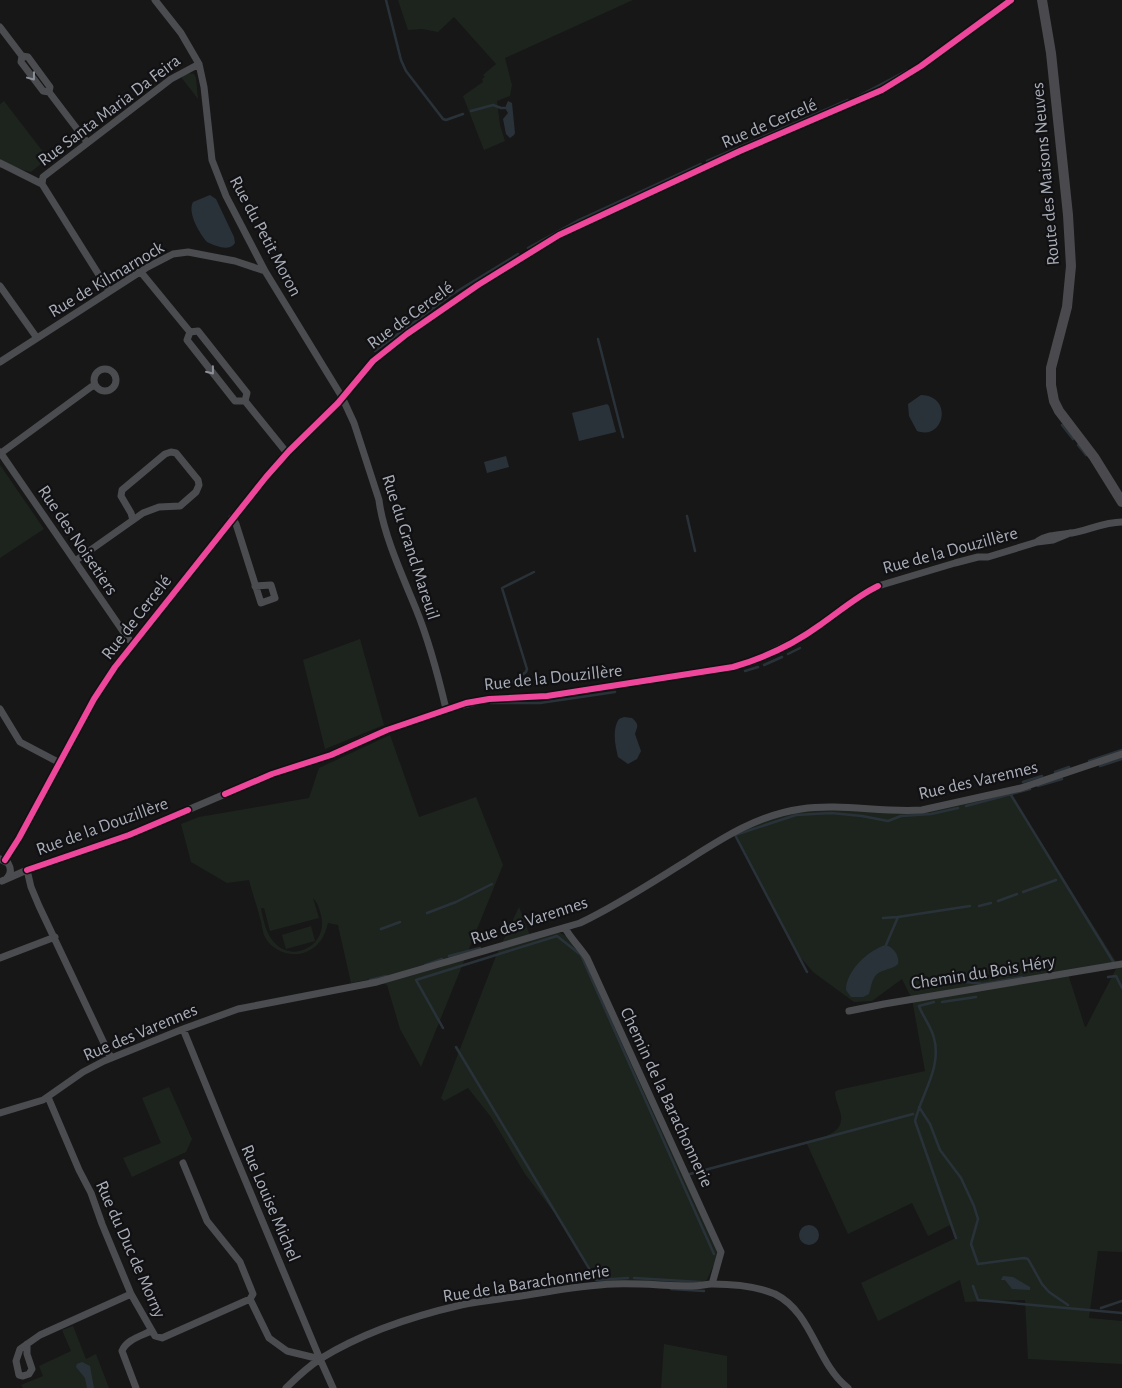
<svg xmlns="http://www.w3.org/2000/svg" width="1122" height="1388" viewBox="0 0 1122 1388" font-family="'Alegreya Sans',sans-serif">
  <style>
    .green { fill: #1d241e; fill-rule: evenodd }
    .water { fill: #2a3239 }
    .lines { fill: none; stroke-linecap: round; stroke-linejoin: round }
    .stream { stroke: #2a3239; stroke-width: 2.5 }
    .street { stroke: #4b4c50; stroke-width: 7 }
    .secondary { stroke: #4a4a4e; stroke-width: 10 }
    .cycleway-casing { stroke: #111113; stroke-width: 9 }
    .cycleway { stroke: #ed469a; stroke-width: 6 }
    .oneway { stroke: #8c9099 }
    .labels { text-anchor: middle; stroke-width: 4.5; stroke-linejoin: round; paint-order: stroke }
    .street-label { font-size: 18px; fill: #a8adb8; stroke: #111113 }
  </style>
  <rect width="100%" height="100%" fill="#171717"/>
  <path class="green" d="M398 0H633L505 58 512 85 510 96 497 101 500 125 505 141 484 150 463 96 483 82 482 79 485 77 483 75 496 64 454 17 438 32 422 29 408 30Z
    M187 73 194 74 196 78 198 99 181 77Z
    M4 101 44 153 42 163 31 172 15 168H0V104Z
    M0 465 44 529 0 558Z
    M360 639 384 725 325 749 303 660Z
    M390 735 419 817 476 797 503 865 421 1067 400 1029 387 985 371 979 351 983 338 925 328 923C325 936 319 947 306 952 291 958 272 951 265 937 262 931 262 923 260 918 257 905 252 893 249 880L227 883 191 862 181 824 199 817 309 798 319 768ZM313 898C318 903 319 908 321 915 329 945 292 965 273 941 266 933 263 919 261 908H264L270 931 319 918Z
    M1009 791 1118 965 1122 964V1252L1098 1251 1089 1318 1122 1321V1364L1028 1359 1025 1300 965 1302 960 1280 878 1321 861 1283 956 1238 950 1225 928 1236 912 1203 848 1234 806 1142C819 1138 844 1134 841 1116 840 1108 835 1100 835 1092L838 1090 925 1071 912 999 902 979 872 1001 854 1002 813 972 796 952 735 835 766 818 804 808 906 811ZM1118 965 1086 1027H1085L1068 974Z
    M519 907 531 938 556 931 571 938 581 948 719 1253 707 1280 695 1286 599 1285 563 1224 525 1174 491 1117 468 1088 444 1101 441 1098 496 956Z
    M311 926 315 941 286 949 282 935Z
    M169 1087 192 1139 186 1152 132 1177 123 1158 161 1143 142 1098Z
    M73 1326 86 1359 96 1354 109 1388H23L21 1385 43 1376 39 1366 71 1351 62 1330Z
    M664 1344 727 1356V1388H661Z"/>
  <path class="water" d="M508 101 512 103 515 133 514 135 510 138 506 134 503 119 508 113 505 108Z
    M210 195 216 199 234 237 235 243C229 252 216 246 207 242 200 234 187 213 193 202Z
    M921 395C954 396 944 441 917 431L909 416 908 404Z
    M607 404 609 406 616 432 579 441 572 413Z
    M506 456 509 467 487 473 484 462Z
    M624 717 632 718C640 725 637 726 635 734L641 751 637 759 628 764 618 757C615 745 612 729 619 719Z
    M886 945C893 947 900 956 898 964 891 971 880 968 874 978 871 983 871 988 869 994L863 997H851L846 990C846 971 868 950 886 945Z
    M799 1235a10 10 0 1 1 20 0a10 10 0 1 1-20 0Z
    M1003 1276 1013 1277 1030 1287V1290L1012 1289 1005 1280H1001Z
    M82 1362 90 1366 94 1388H87L85 1378 76 1367 77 1364Z"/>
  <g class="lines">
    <path class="stream" d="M386 0 401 60 406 71 443 119 446 120 463 114
      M855 98 908 70
      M471 111 493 105 501 108H505
      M707 161 848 100
      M528 248 577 221 701 164
      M598 339 623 437
      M375 351 451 295 518 254
      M1062 425 1073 439
      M1078 445 1086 455
      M687 516 695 551
      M788 654 800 648
      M764 665 782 657
      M745 671 758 667
      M512 682 526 672 527 669 502 588 534 572
      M491 703H540L615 692
      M1089 761 1122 750
      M1100 766 1122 759
      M1055 772 1069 767
      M1023 782 1042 776
      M1038 786 1062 779
      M1011 795 1114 963
      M966 806 1030 789
      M1023 892 1056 880
      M998 901 1017 894
      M979 906 991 903
      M427 913 456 902 492 884
      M883 918 898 917
      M381 929 400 922
      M886 945 898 917 970 906
      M449 956 480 948
      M425 965 442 959
      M807 972 735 835 796 815 831 813 862 816 888 821 901 816 931 814 958 808
      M1108 977 1116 976 1122 988
      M370 980 386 976
      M948 980 983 984 1022 977
      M934 1002 919 1006C923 1017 931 1026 934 1038 942 1067 922 1093 915 1121L956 1238
      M942 1002 976 997
      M443 1028 416 980 557 936 581 955 714 1254
      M456 1047 596 1280 628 1278
      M919 1107 930 1124 940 1150 961 1178 974 1206 978 1219 971 1244 978 1264 1024 1258 1028 1259 1042 1284 1049 1292 1068 1305
      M690 1174 913 1114
      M634 1278 700 1282
      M973 1286 978 1300 1122 1313
      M671 1289 704 1291
      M1101 1308 1122 1301"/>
    <path class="street" d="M155 0 181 33 199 64 204 87 212 160 226 196 265 271 342 397 354 423 379 500C383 534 403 577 416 609 429 641 438 675 446 709
      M0 27 22 56 21 62 43 91 49 92
      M22 56 28 57 50 87 49 92 87 142
      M0 163 42 184
      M140 271 190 332
      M0 286 37 338
      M109 291 42 184 43 177 171 79 199 64
      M190 332 187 340 235 401H245
      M190 332 198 331 247 393 245 401
      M0 362 146 268 173 254 188 252 235 261 265 271
      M94 380a11 11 0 1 1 22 0a11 11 0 1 1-22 0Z
      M245 401 287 453
      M0 452 127 637 133 644
      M1 453 91 387 95 385
      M232 518 236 524 261 603 275 598 271 585 255 586
      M1038 541C1049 534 1059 535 1072 533 1088 530 1105 522 1122 522
      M75 561 143 513 159 507 180 506 196 492 199 485 198 480 176 453 171 452 165 454 122 490 121 496 131 513 133 520
      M0 709 20 742 60 763
      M0 859 8 863C11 868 12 873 7 878
      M5 860 19 838 94 699 115 667 266 477 289 451 338 403 373 361 407 334 478 285 559 235 740 151 882 90 921 66 1011 0
      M27 870 31 887 39 906 111 1058
      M2 881 27 870 129 835 272 774 331 755 367 738 446 709 489 699 547 696 733 667 753 661 802 637 861 596 878 586 955 563 978 557H988L1037 542 1053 540 1070 533
      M565 928C571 939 580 947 587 958L721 1252 712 1284
      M0 958 55 937
      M849 1011 884 1004 1122 964
      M183 1029 223 1127 320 1359 333 1388
      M48 1097 79 1170 91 1193 102 1224 131 1294 155 1336 162 1338 250 1299 269 1338 287 1351 320 1359
      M0 1113 43 1100 83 1072 104 1061 183 1029 238 1009 377 982 580 923C616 906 651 883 685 862 721 839 757 815 801 809 841 803 882 813 922 810L1021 788 1122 754
      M183 1163 207 1221 240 1262 253 1294 250 1299
      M27 1344V1354L32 1369 29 1374 23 1376 19 1375 16 1361 20 1349 40 1335 131 1294
      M136 1388 122 1351C126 1340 141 1336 151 1331
      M286 1388C296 1378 308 1367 320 1359 362 1333 413 1316 461 1305 481 1301 501 1299 521 1296 552 1291 583 1285 614 1284 641 1283 667 1286 693 1286 700 1286 706 1284 712 1284 733 1284 756 1286 775 1294 813 1313 816 1363 848 1388"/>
    <path class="secondary" d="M1042 0 1051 53 1068 215 1071 266 1067 307 1051 368V385L1054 401 1059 411 1094 457 1122 502"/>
    <g class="cycleway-casing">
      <path id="cycleway" d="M225 794 272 774 331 755 387 730 466 703 489 699 547 696 733 667C764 658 794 644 820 625 839 612 857 596 878 586
        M5 860 19 838 94 699 115 667 266 477 289 451 338 403 373 361 407 334 478 285 559 235 740 151 882 90 921 66 1011 0
        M27 870 129 835 188 810"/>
    </g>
    <use href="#cycleway" class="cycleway"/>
  </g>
  <defs><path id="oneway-chevron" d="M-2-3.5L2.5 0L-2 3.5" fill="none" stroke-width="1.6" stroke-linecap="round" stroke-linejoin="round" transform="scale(1.25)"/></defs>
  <g class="oneway">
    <use href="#oneway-chevron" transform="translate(32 77) rotate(53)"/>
    <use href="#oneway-chevron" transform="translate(211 371) rotate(52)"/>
  </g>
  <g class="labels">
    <g class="street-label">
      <text transform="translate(109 110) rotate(-37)" y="6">Rue Santa Maria Da Feira</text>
      <text transform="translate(769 123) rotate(-23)" y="6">Rue de Cercelé</text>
      <text transform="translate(1045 174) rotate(-95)" y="6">Route des Maisons Neuves</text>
      <text transform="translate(266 236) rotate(62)" y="6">Rue du Petit Moron</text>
      <text transform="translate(106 279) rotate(-31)" y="6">Rue de Kilmarnock</text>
      <text transform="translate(410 315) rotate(-36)" y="6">Rue de Cercelé</text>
      <text transform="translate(78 540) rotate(56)" y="6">Rue des Noisetiers</text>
      <text transform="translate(411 547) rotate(72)" y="6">Rue du Grand Mareuil</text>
      <text transform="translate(950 550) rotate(-15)" y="6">Rue de la Douzillère</text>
      <text transform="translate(136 617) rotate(-52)" y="6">Rue de Cercelé</text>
      <text transform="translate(553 677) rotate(-6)" y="6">Rue de la Douzillère</text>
      <text transform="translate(978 780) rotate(-13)" y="6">Rue des Varennes</text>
      <text transform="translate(102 826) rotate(-20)" y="6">Rue de la Douzillère</text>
      <text transform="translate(529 920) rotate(-18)" y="6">Rue des Varennes</text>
      <text transform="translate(983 972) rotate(-9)" y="6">Chemin du Bois Héry</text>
      <text transform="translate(140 1032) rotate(-23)" y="6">Rue des Varennes</text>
      <text transform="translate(667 1097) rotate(65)" y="6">Chemin de la Barachonnerie</text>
      <text transform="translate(271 1203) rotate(67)" y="6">Rue Louise Michel</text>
      <text transform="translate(131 1249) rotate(66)" y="6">Rue du Duc de Morny</text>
      <text transform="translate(526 1283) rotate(-9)" y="6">Rue de la Barachonnerie</text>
    </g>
  </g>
</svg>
